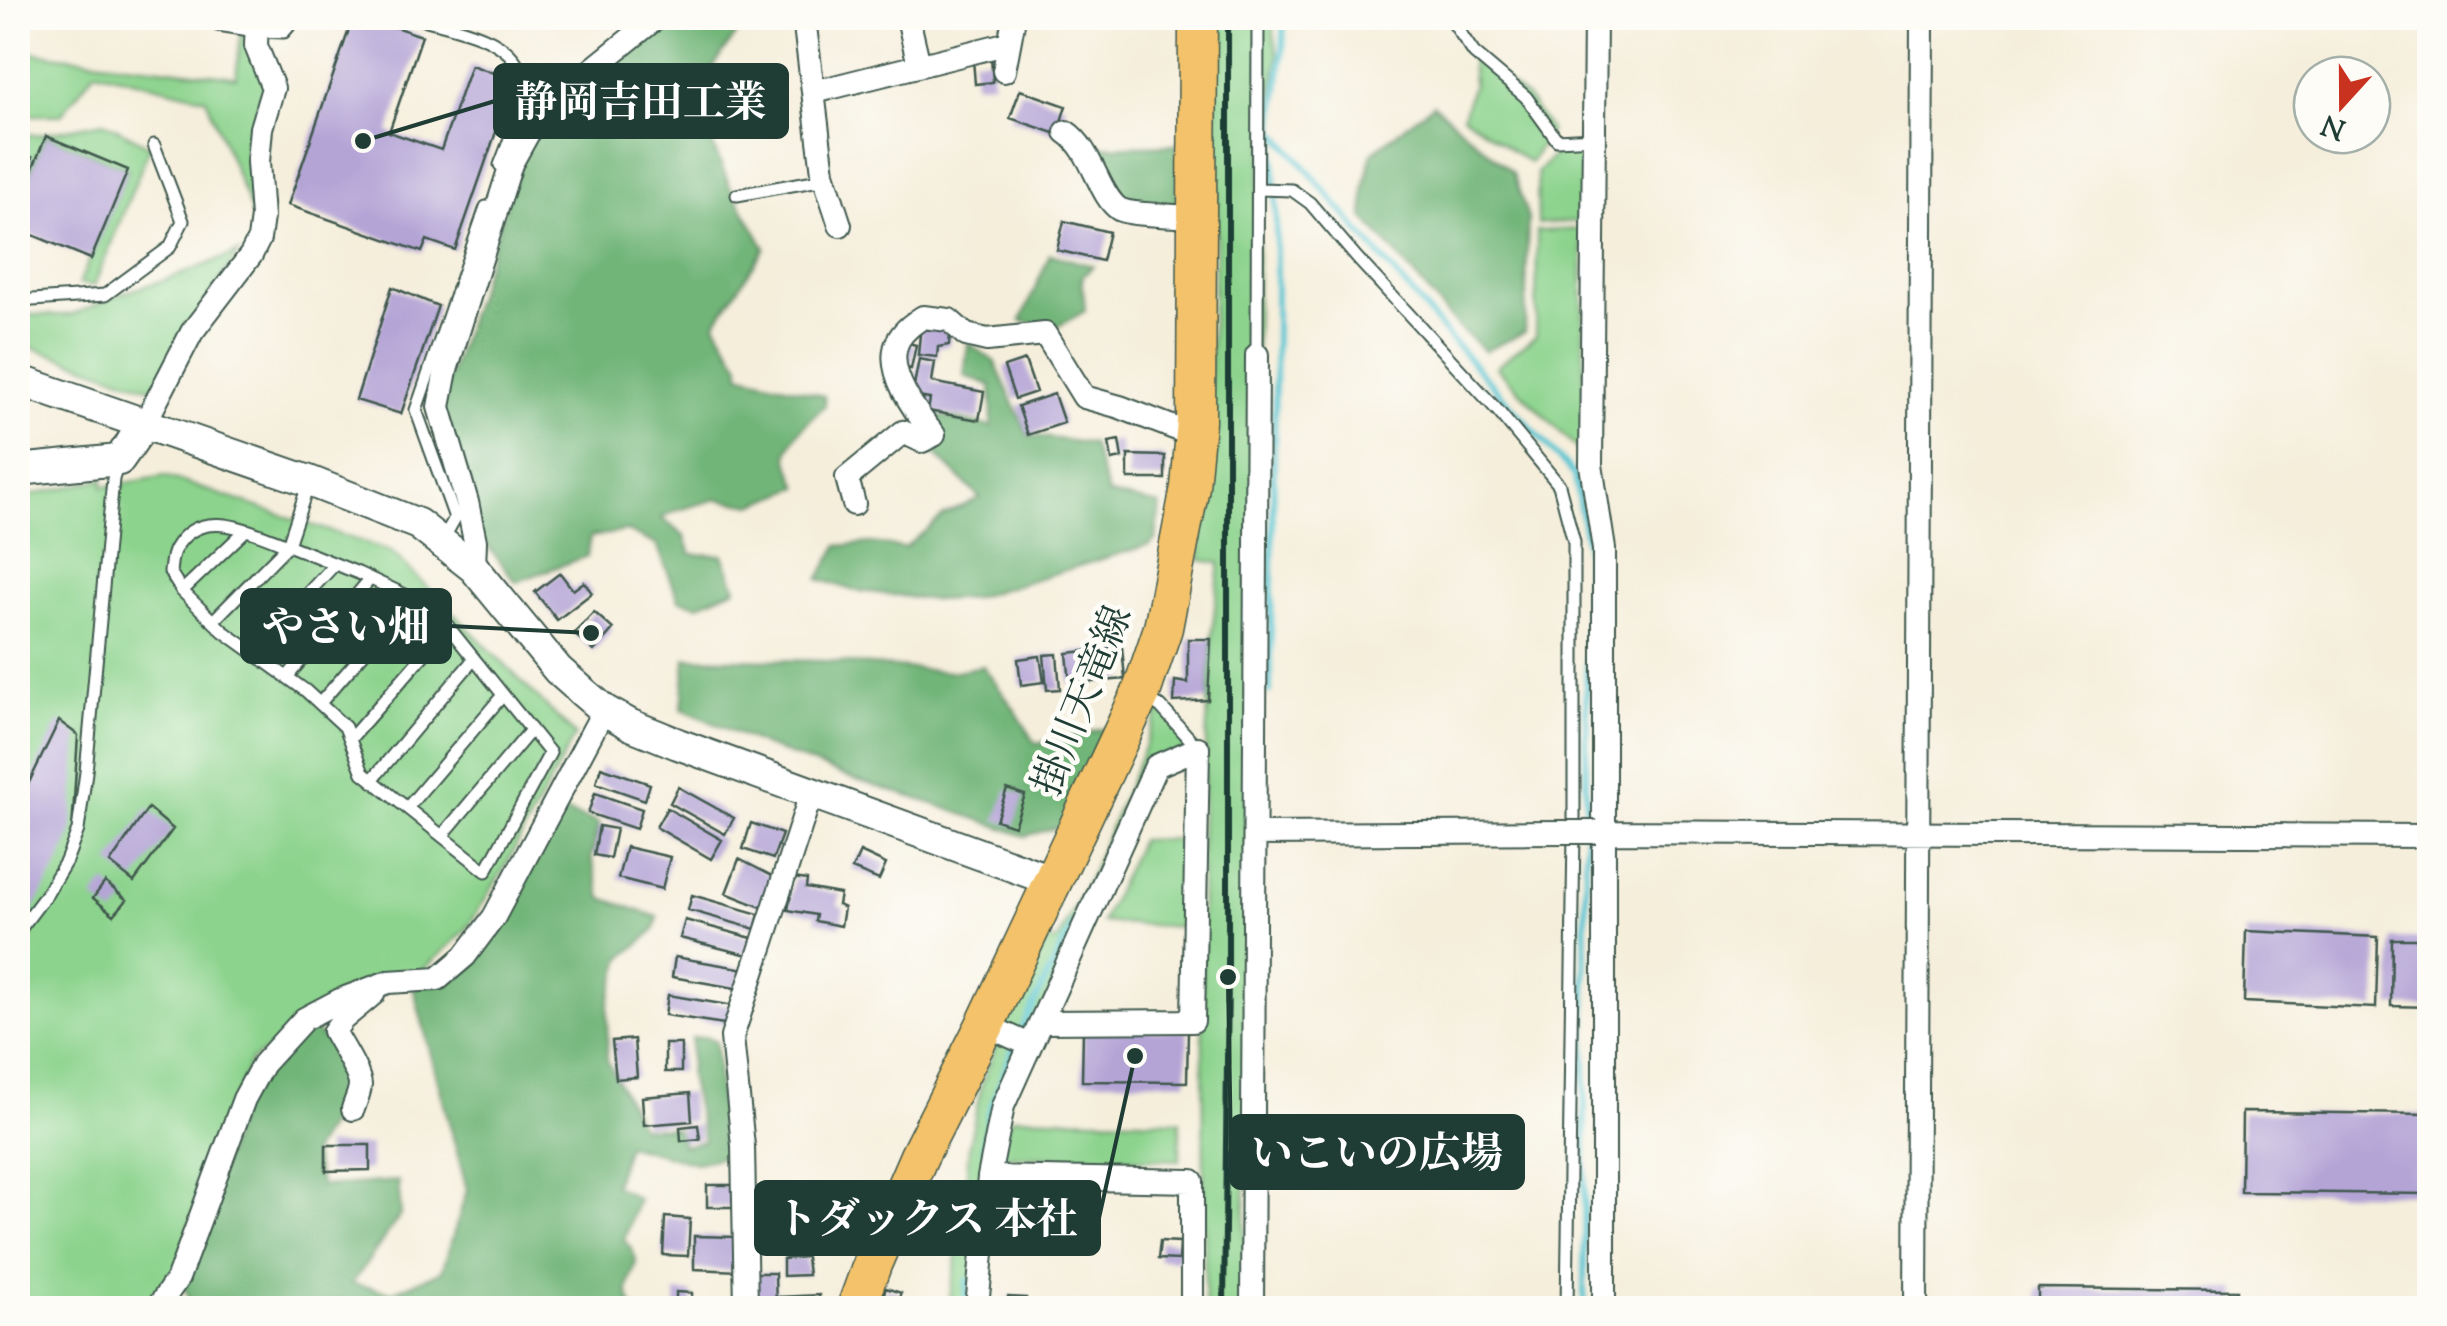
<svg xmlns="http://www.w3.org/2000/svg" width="2447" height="1326" viewBox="0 0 2447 1326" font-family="'Sorts Mill Goudy','Noto Serif JP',serif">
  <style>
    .green { fill: #8cd38d; stroke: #568860; stroke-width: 2.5 }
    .forest { fill: #71b578; stroke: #487956; stroke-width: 2.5 }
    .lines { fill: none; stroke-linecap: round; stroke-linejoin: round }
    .stream { stroke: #5ac6d3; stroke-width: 6 }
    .building { fill: #b4a4d6 }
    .service-casing { stroke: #3f584d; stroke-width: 15 }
    .minor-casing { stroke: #3f584d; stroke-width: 26 }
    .tertiary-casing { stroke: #3f584d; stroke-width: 34 }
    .primary-casing { stroke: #3f584d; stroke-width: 41 }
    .service { stroke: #fff; stroke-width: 11 }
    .minor { stroke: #fff; stroke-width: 22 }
    .tertiary { stroke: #fff; stroke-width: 30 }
    .primary { stroke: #f3c26a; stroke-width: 38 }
    .rail { stroke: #1f3d34; stroke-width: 6 }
    .minor-bridge-casing { stroke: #3f584d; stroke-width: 26; stroke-linecap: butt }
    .minor-bridge { stroke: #fff; stroke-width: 22 }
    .labels { text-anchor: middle; stroke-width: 9; stroke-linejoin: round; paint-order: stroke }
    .street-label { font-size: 40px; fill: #1f3d34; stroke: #fdfcf7 }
    .leader { fill: none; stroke: #1f3d34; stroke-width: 4 }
    .callout-dot { fill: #1f3d34; stroke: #fdfcf7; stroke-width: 4 }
    .callout { fill: #1f3d34; stroke: #1f3d34; stroke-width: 4 }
    .callout-label { font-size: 42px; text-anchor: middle; font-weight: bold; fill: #fff }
  </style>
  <rect width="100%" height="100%" fill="#fdfcf7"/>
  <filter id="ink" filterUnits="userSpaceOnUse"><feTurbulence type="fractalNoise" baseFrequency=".01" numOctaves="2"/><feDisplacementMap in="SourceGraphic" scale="20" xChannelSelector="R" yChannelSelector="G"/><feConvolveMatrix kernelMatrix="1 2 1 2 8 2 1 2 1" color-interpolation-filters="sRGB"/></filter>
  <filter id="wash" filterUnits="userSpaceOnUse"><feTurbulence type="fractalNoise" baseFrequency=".0048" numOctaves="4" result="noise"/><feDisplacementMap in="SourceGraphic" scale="40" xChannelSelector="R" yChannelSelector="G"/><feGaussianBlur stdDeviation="2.25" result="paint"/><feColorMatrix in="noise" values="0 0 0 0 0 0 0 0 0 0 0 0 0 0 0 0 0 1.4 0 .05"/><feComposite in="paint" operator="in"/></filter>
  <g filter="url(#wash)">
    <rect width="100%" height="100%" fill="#f5eedb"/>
    <path class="green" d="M243 18H253L272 86 255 221 206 98 95 71 61 115H18V51L236 77Z
      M1214 18H1271L1278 55 1258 189 1244 1308H1205L1201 832 1212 634 1220 563 1200 560 1218 204Z
      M1471 57 1526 97 1550 130 1530 163 1463 116 1473 83Z
      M104 122 150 146 94 286 79 284 128 170 46 136 22 193 18 192V184L32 158 18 151V133L36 135Z
      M1562 146 1585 148V221L1538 224 1537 173Z
      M1582 229 1585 457 1496 367 1536 336 1537 231Z
      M239 252 189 328 154 389 18 343V315H72L123 293 177 276Z
      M165 476 392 552 575 735 504 869 466 930 422 971 340 1003 250 1061 208 1168 174 1277 145 1308H18V498L103 479V487Z
      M1161 707 1198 750 1156 766 1007 1092 974 1308H948L963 1223 969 1145 982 1083 1008 1014 1047 940 1057 941 1090 876Z
      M1191 839 1183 927 1102 922 1140 840Z
      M1013 1117 1180 1121V1160L1000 1156 1004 1133Z"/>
    <path class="forest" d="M658 18H748L700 85 699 112 729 184 765 248 715 323 740 365V374L824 396 825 405C813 418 790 436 788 454 787 464 795 478 799 487L753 505 717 499 675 511 662 518 685 537 691 554 723 555 736 588 698 605 679 600 657 545 627 531 590 537 587 556 516 582 479 535 439 407 532 127Z
      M1433 104 1513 173 1528 218 1525 332 1485 351 1460 329 1364 217V189L1372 153Z
      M1178 145 1177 221 1127 210 1087 147Z
      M1050 254 1093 266 1082 277 1085 311 1055 328 1021 321Z
      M968 343 994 361 1028 435 1092 444 1108 494 1160 505 1156 539 1149 545 973 598 934 600 852 590 819 579 838 546 870 543 905 548 944 515 980 498 922 441 913 410 992 427 991 385 964 376Z
      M686 658 825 661 950 672 983 666 1015 710 1036 744 1107 728 1064 826 1025 836 934 804 853 779 763 745 682 709Z
      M562 811 599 823 591 857 602 898 658 917 654 931 622 958 608 1005 607 1060 641 1127 676 1128 683 1146 704 1141 689 1076 692 1038 706 1037 716 1042 723 1157 696 1163 627 1145 614 1185 638 1199 624 1240C649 1268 626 1268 628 1293 629 1298 632 1303 633 1308H192L183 1283 244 1099 304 1019 348 1063 346 1095 312 1153 321 1186 398 1181 401 1214 352 1284 392 1292 442 1271 467 1190 413 987 465 956Z"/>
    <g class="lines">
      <path class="stream" d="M1273 129 1446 334 1574 475 1587 545 1584 1308
        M1270 692 1276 327V204L1273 129 1283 49 1284 18
        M1019 1035 1073 924
        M984 1148 988 1115 1014 1046
        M965 1308 968 1280"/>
    </g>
    <g id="blocks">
      <path class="building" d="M353 18H368L422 36 389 132 441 150 471 65 514 80 455 250 427 240 422 252 288 205Z
        M991 58 993 82 975 84 973 59Z
        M1020 90 1066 106 1057 134 1010 118Z
        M46 136 128 170 91 259 18 229V204Z
        M18 151 32 157 18 184Z
        M1064 221 1109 232 1102 261 1057 250Z
        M392 287 438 306 401 414 356 400Z
        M921 324 951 327 949 345 938 347 937 357 918 355Z
        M905 342 916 345 911 369 900 367Z
        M919 359 935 362 932 382 984 392 979 420 928 411 930 399 912 396Z
        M1025 360 1036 392 1015 399 1004 367Z
        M1054 394 1064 423 1028 435 1018 406Z
        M1119 440 1122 458 1112 460 1109 442Z
        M1128 455 1165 456V479H1128Z
        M560 573 573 590 584 582 592 593 557 620 535 592Z
        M594 612 613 629 594 651 574 634Z
        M1188 639H1211L1208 700 1174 702 1175 681 1188 683Z
        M1122 647 1125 679 1070 684 1067 653Z
        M1057 654 1060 689 1047 690 1044 655Z
        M1040 656 1044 682 1021 685 1018 659Z
        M59 721 78 735 72 832 60 862 38 902 18 929V805Z
        M601 767 650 784 645 800 596 783Z
        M678 787 734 818 725 834 670 803Z
        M1007 789 1025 795 1014 826 996 820Z
        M595 793 642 809 636 829 588 813Z
        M148 808 173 829 134 882 110 863Z
        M667 808 722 840 711 859 656 827Z
        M751 823 782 834 773 859 743 849Z
        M599 826 616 829 610 858 594 855Z
        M626 847 670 857 662 889 618 878Z
        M860 852 886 864 879 880 852 869Z
        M739 859 778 879 766 909 726 893Z
        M794 878 807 880 806 888 840 894 838 905 844 908 841 926 815 921 816 915 788 910Z
        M105 882 127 900 114 915 93 898Z
        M692 895 759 914 755 929 688 910Z
        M685 920 752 938 748 955 680 938Z
        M2246 931 2378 937 2376 1008 2244 1002Z
        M2392 939H2430V1007L2391 1006Z
        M675 957 745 969 741 989 672 977Z
        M668 995 734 1006 731 1025 665 1015Z
        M1083 1030 1188 1031 1187 1082 1082 1081Z
        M634 1039 637 1077 616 1079 612 1041Z
        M665 1044H681V1072H665Z
        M690 1093 692 1121 644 1125 642 1097Z
        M2242 1112 2430 1114V1194L2241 1192Z
        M698 1125 700 1139 681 1141 680 1127Z
        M326 1145H370V1170L326 1171Z
        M707 1185H737V1207H707Z
        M665 1217 690 1219 688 1256 663 1255Z
        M694 1236 737 1237 739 1271 694 1269Z
        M1160 1241 1180 1242 1179 1260 1158 1259Z
        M806 1257 808 1275 783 1276V1259Z
        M756 1273H775L776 1308H757Z
        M886 1288 901 1293 895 1308 879 1306Z
        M2038 1288 2237 1290V1308H2038Z
        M676 1292 692 1293V1308H676Z
        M819 1295 820 1308H779L778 1297Z
        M1008 1297 1026 1298V1308H1008Z"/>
    </g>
  </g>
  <g filter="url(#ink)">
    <use href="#blocks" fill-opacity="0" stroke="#3f584d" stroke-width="2.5"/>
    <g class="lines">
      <g class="service-casing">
        <path id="service" d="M420 18C456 29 515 36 524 81 527 98 507 147 500 165
          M1450 18 1474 53 1526 97 1557 140 1594 138
          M218 25 256 31 284 32 296 18
          M1258 189 1292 190 1310 203 1357 258 1498 411 1559 485 1574 542V832L1567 1308
          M737 195 825 179
          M18 301 105 295 170 247 183 221 154 145
          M1257 355 1258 18
          M442 541 455 518 416 410 486 207
          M182 591 246 530
          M213 621 288 545C251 532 200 504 175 549 171 555 171 566 170 572L182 591 223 631 306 691 345 727 363 773 486 871 550 753 433 608 358 573 288 545 308 485
          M253 652 335 564
          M287 677 370 579
          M1144 695 1161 707 1198 748
          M320 703 412 598
          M350 739 448 627
          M372 780 474 659
          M407 808 503 695
          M442 836 531 730
          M18 932 45 896 66 861 78 830 86 772 113 479 119 461"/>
      </g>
      <g class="minor-casing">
        <path id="minor" d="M804 18 823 173 840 225
          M908 18 919 65
          M1595 18 1591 465 1604 549V1308
          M1004 71 1014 18
          M814 92 1009 43
          M1066 132C1092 149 1099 196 1119 209 1129 215 1181 216 1196 217
          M145 423 192 332 251 255 259 239 262 217 258 162 261 128 273 88 256 46 257 18
          M854 504 847 478 903 432 922 441 934 435C916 413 882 369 899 339 905 329 914 323 923 317L949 320 966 335 987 340 1045 334 1084 397 1120 407 1195 436
          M474 568 475 541 467 502 439 407 446 370 511 164 535 121 563 93 656 18
          M1597 832 2430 836
          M1255 834 1567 832
          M985 1025 1030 1045
          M353 1109C355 1102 360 1092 360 1085 359 1071 341 1045 334 1031L343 1019 373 994
          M989 1177 1192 1181V1308
          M157 1308 178 1278 244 1099 263 1064 304 1019 340 1000 388 982 438 979 465 956 494 917 604 710
          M746 1308 743 1146 732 1037 811 794
          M977 1308 989 1177 1003 1106 1156 766 1198 748 1193 1021 1041 1022
          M1252 1308 1257 355
          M1916 1308 1922 18"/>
      </g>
      <g class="tertiary-casing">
        <path id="tertiary" d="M18 380 309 481 418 524 474 568 558 670 584 693 604 710 631 725 678 744 1053 881
          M18 470 119 460 145 423"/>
      </g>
      <g class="primary-casing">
        <path id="primary" d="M856 1308 873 1262 919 1156 985 1025 1141 693 1163 628 1190 487 1196 422 1198 18"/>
      </g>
      <use href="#service" class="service"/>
      <use href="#minor" class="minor"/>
      <use href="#tertiary" class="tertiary"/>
      <use href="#primary" class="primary"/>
      <path class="rail" d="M1224 1308 1228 977V18"/>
      <g class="minor-bridge-casing">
        <path id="minor-bridge" d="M1567 832H1597"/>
      </g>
      <use href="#minor-bridge" class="minor-bridge"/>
    </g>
  </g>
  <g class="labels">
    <g class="street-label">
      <text transform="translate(1081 700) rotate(-68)" y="14">掛川天竜線</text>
    </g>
  </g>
  <path class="leader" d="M363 141L495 101M591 633L450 626M1228 977L1231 1152M1135 1056L1099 1218"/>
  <g class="callout-dot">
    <circle cx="363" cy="141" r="10"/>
    <circle cx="591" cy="633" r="10"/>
    <circle cx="1228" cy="977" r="10"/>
    <circle cx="1135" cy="1056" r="10"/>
  </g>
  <g class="callout">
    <rect x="495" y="65" width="292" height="72" rx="10"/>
    <rect x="242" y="590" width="208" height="72" rx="10"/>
    <rect x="1231" y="1116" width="292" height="72" rx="10"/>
    <rect x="756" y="1182" width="343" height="72" rx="10"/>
  </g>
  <g class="callout-label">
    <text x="641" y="116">静岡吉田工業</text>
    <text x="346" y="641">やさい畑</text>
    <text x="1377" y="1167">いこいの広場</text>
    <text x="927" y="1233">トダックス 本社</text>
  </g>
  <rect width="2447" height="1326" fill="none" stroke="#fdfcf7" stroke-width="60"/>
  <g transform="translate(2342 105) rotate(201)"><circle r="48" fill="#fdfcf7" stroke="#a4b0a9" stroke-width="2.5"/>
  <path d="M0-8L18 38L0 25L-18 38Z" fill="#c8321e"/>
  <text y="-15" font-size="28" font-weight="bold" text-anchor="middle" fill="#1f3d34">N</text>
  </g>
</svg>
